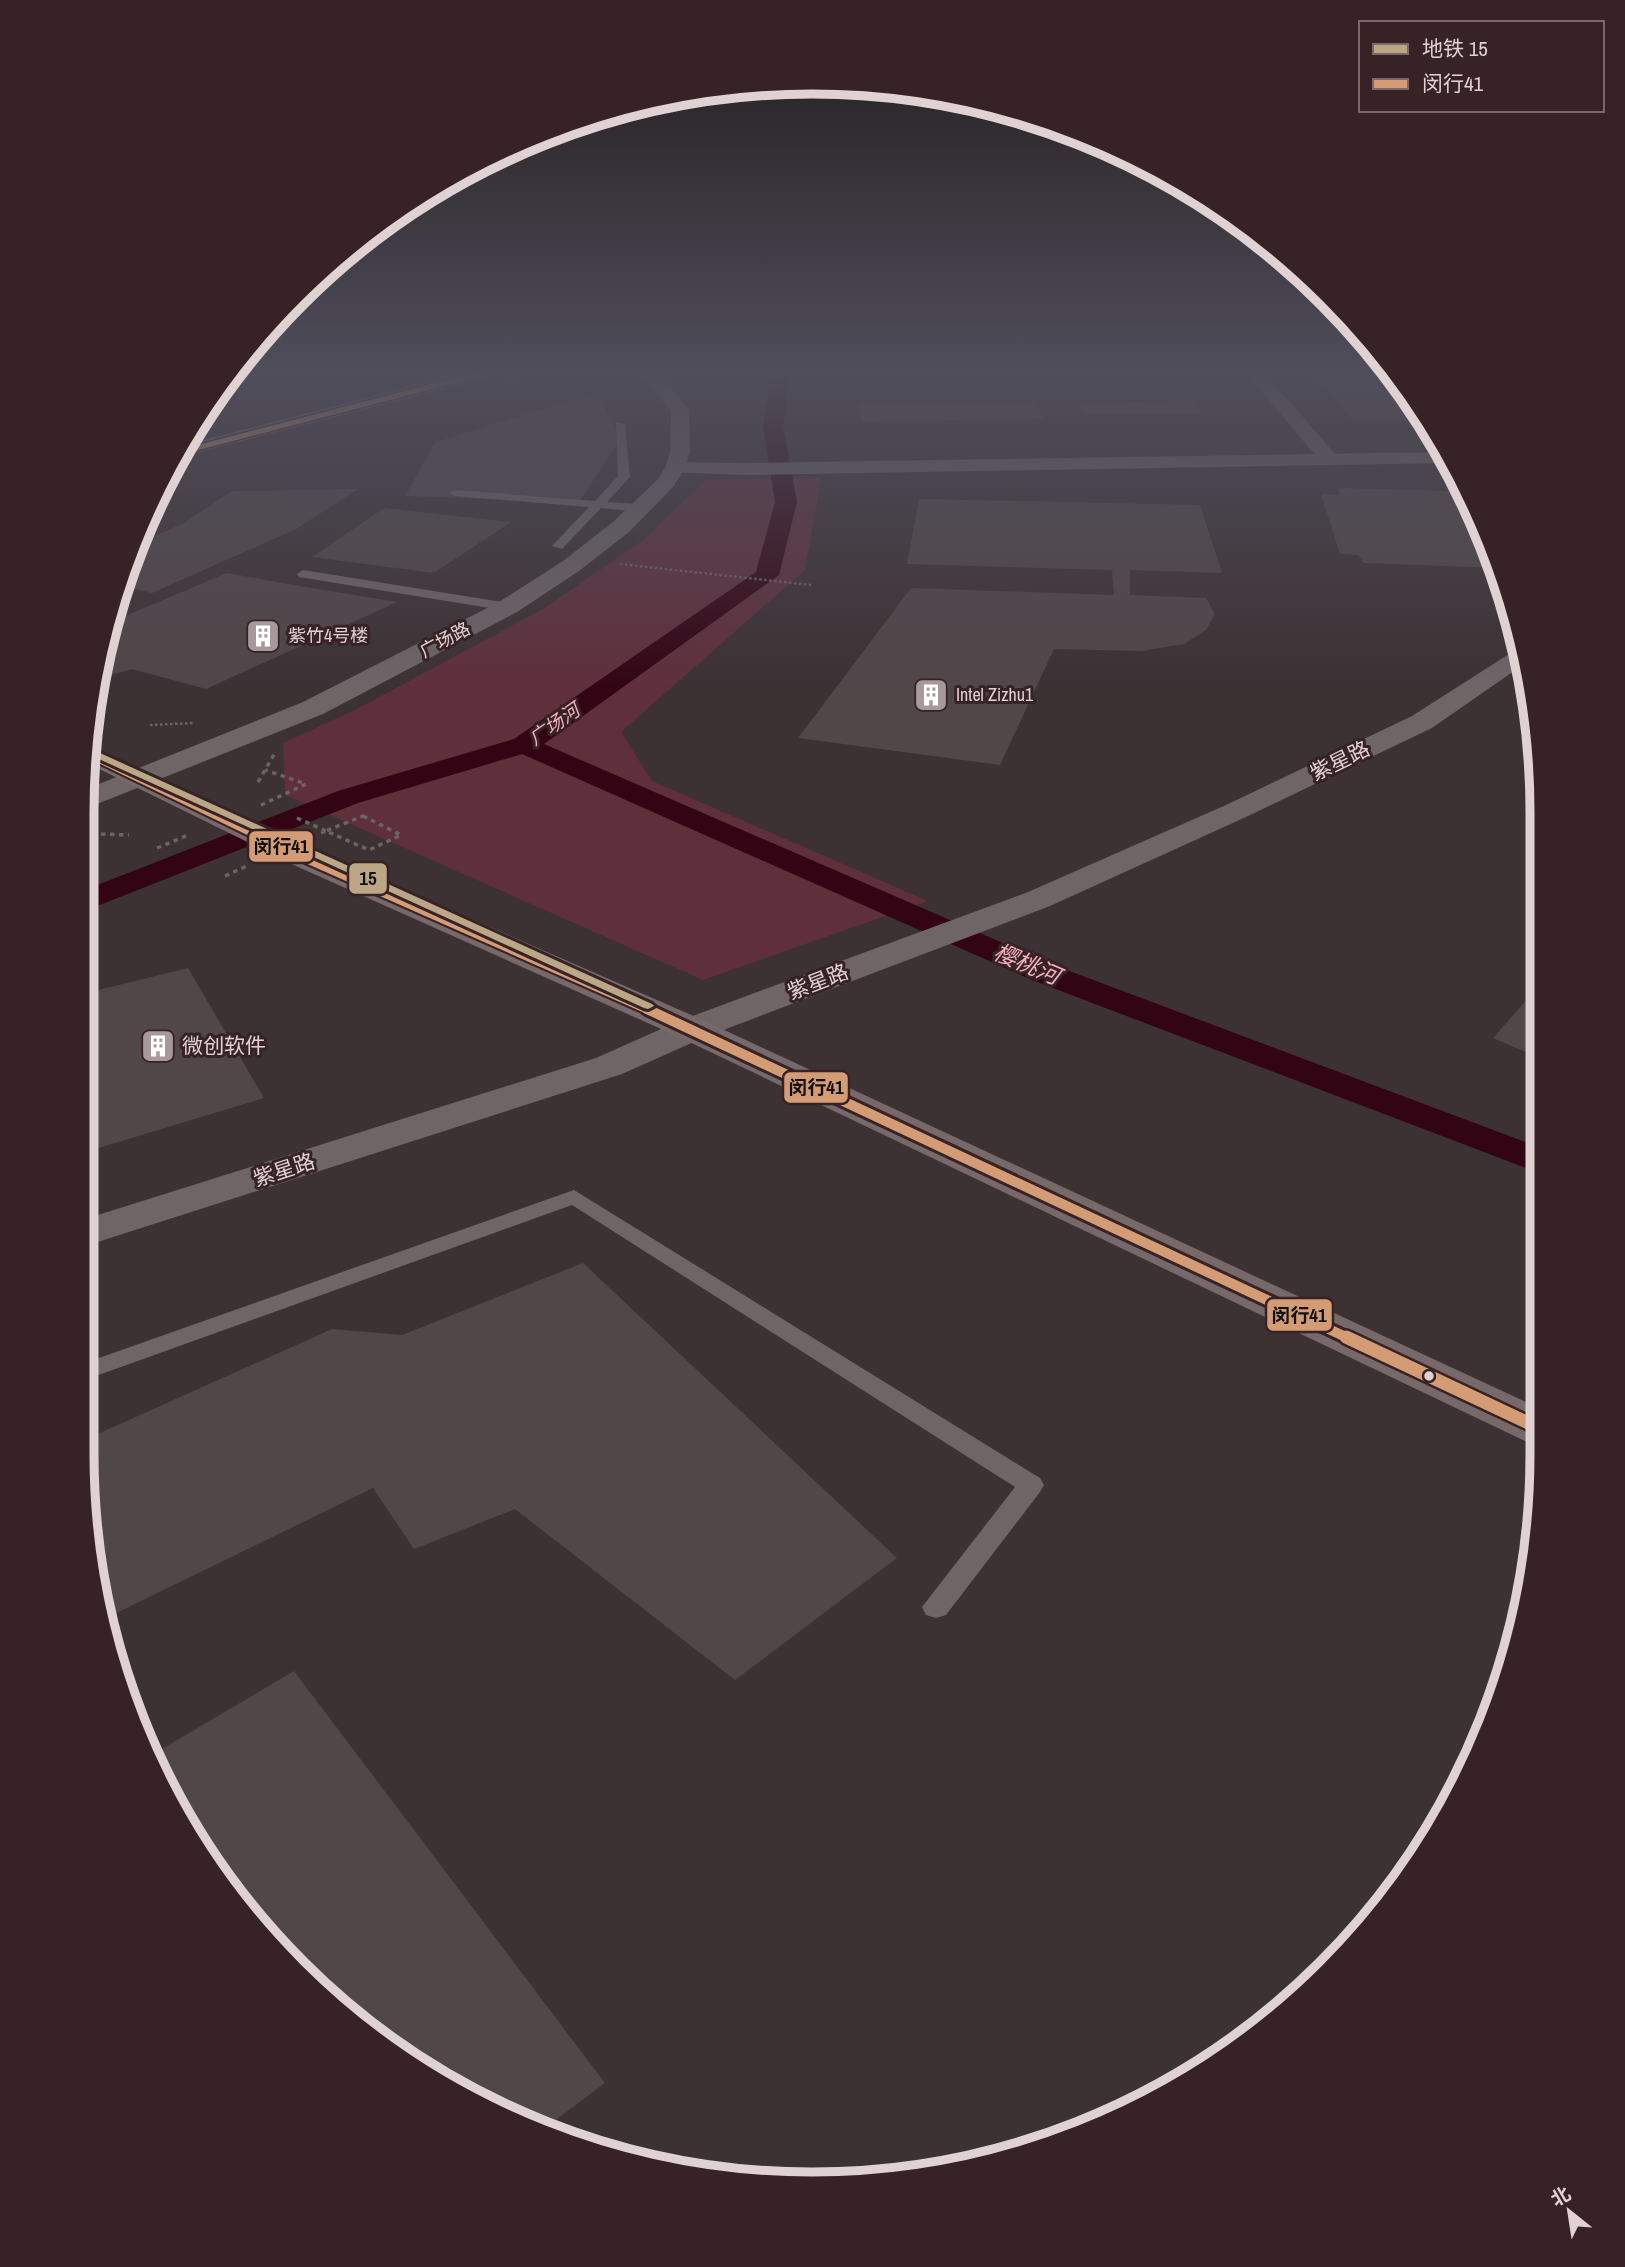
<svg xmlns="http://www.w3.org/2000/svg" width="1625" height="2267" viewBox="0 0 1625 2267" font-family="'Archivo Narrow','Noto Sans SC',sans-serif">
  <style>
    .green { fill: #602f3c }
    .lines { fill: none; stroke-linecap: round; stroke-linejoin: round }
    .canal { fill: #330413; fill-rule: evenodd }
    .building { fill: #514648 }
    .path-far1 { stroke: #6c6365; stroke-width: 2.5; stroke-dasharray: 2.5 2.5; stroke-linecap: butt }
    .path { stroke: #6c6365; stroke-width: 3.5; stroke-dasharray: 4.5 4.5; stroke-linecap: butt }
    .service { fill: #6f6567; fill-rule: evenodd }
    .minor { fill: #6f6567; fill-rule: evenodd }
    .tertiary { fill: #6f6567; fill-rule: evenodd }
    .secondary { fill: #786c6e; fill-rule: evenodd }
    .primary { fill: #77686a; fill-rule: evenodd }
    .bus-1-far3-casing { stroke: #372226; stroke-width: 8 }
    .bus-1-far2-casing { stroke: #372226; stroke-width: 13 }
    .bus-1-far1-casing { stroke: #372226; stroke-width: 16 }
    .bus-1-casing { stroke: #372226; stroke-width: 18 }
    .bus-1-far3 { stroke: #d39c74; stroke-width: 5 }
    .bus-1-far2 { stroke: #d39c74; stroke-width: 9 }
    .bus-1-far1 { stroke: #d39c74; stroke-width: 10 }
    .bus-1 { stroke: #d39c74; stroke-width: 13 }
    .metro-1-casing { stroke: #372226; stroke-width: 6 }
    .metro-1 { fill: #bba786; fill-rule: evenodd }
    .bus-dot { fill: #e0d1d3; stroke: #372226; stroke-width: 2.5 }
    .labels { text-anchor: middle; stroke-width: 6; stroke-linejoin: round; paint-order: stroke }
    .far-poi-label { font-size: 18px; fill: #e0d1d3; stroke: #372226; text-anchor: start }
    .far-street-label { font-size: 18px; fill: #e0d1d3; stroke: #372226 }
    .far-water-label { font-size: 19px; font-style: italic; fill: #f5afbd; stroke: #372226 }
    .street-label { font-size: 21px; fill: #e0d1d3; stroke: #372226 }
    .poi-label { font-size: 21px; fill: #e0d1d3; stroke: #372226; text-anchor: start }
    .water-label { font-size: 23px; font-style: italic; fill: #f5afbd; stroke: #372226 }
    .rim { fill: none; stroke: #e0d1d3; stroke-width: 9 }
    .line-badge { stroke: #372226; stroke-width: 2.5 }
    .pale-badge-label { font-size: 19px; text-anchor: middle; font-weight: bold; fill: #111 }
  </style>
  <rect width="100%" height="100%" fill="#3c3133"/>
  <path class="green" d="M821 478 805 570 621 732 652 781 928 901 703 980 285 795 283 743 355 710 543 609 643 540 706 480Z"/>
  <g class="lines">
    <path class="canal" d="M772 374H790L783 426 797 502 779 575 544 744 1056 966 1539 1147V1173L1032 980 522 754 358 803 82 912V891L338 791 514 739 756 572 775 502 763 426Z"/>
  </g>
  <path class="building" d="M233 374H272V375L223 387Z
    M1311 374H1390L1420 419 1353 420Z
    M596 393 621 438 579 502 405 496 435 442Z
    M1193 401 1202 413 1085 415 1078 403Z
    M1035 402 1043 419 862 421 858 405Z
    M1338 488 1455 491 1461 498H1471L1500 568 1364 563 1358 555 1340 554 1321 494 1339 495Z
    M358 489 296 529 152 593 122 586 134 545 184 523 232 491Z
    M919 499 1200 505 1222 573 1130 570V595L1206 598 1215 614 1206 630 1184 644 1141 651 1054 649 1000 765 798 738 911 588 1114 595 1112 570 907 564Z
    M384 508 511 522 434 573 312 557Z
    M227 573 305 587 397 602 206 689 132 669 111 675 96 670 111 622Z
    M188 968 264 1098 82 1153V994Z
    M1538 987V1034L1539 1058 1493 1038Z
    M583 1263 897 1558 735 1680 515 1509 414 1549 373 1488 104 1619 82 1441 332 1329 402 1335Z
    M294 1671 605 2083 541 2131 407 2062 331 2004 205 1860 150 1756Z"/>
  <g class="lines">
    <path class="path-far1" d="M504 380 526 374
      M503 385 544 374
      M620 564 811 585
      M150 725 194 723"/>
    <path class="path" d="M258 782 275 753
      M261 805 306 784 265 770
      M363 816 401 835 369 850 326 831Z
      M297 818 326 831
      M321 833 326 831
      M101 834 129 835
      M157 848 188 835
      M225 876 249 865"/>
    <path class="service" d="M616 422 625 424 630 477 607 502 641 504 647 508 641 512 601 508 562 549 552 546 589 507 455 496 449 493 455 490 595 501 618 476Z
      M303 570 508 603 515 607 508 611 299 577 297 574Z
      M574 1190 1040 1478 1044 1485 1040 1492 946 1615 936 1618 926 1615 922 1607 1015 1487 572 1205 82 1381V1364Z"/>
    <path class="minor" d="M1247 374H1266L1335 454 1338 458 1335 462H1321Z
      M675 462 744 463 754 469 744 475 668 472 665 468 668 464Z"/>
    <path class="tertiary" d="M641 374H660L689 410 690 452 685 468 673 487 629 532 579 571 517 612 323 714 82 810 84 790 303 702 499 602 563 561 613 522 658 479 665 468 670 452 671 411Z
      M1442 452 1450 463 744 475 734 469 744 463Z
      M1520 647 1524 664 1432 728 1246 817 1050 906 705 1037 622 1074 82 1247V1220L596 1058 679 1021 1028 892 1226 805 1412 716Z"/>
    <path class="secondary" d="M459 374H489L486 378 175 458 181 446Z"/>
    <path class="primary" d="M89 745 318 852 705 1021 1541 1409V1446L1525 1441 679 1037 296 866 87 763Z"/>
    <g class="bus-1-far3-casing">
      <path id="bus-1-far3" d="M177 453 480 374"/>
    </g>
    <g class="bus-1-far2-casing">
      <path id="bus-1-far2" d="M88 753 307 859 651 1011"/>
    </g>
    <g class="bus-1-far1-casing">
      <path id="bus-1-far1" d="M647 1009 1350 1339"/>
    </g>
    <g class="bus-1-casing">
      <path id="bus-1" d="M1346 1337 1541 1429"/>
    </g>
    <use href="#bus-1-far3" class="bus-1-far3"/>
    <use href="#bus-1-far2" class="bus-1-far2"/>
    <use href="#bus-1-far1" class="bus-1-far1"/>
    <use href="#bus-1" class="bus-1"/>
    <g class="metro-1-casing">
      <path id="metro-1" d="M89 748 652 1004 654 1006 648 1009 644 1008 88 754Z"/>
    </g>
    <use href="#metro-1" class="metro-1"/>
  </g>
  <linearGradient id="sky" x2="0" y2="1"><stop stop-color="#211b1c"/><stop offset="0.54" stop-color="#504e5b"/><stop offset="1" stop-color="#504e5b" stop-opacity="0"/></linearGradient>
  <rect width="1625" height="691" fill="url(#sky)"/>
  <defs>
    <g id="building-square" transform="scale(1.75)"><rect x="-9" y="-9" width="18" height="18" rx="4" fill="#a7999b" stroke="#372226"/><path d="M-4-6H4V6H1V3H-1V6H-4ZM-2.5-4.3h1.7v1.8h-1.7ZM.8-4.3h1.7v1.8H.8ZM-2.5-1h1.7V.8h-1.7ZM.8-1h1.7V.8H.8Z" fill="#fff"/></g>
  </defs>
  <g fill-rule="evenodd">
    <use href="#building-square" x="263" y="636"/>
    <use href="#building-square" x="931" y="695"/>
    <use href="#building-square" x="158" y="1046"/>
  </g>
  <circle class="bus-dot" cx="1429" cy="1376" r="6"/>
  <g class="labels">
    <g class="far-poi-label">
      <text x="288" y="642">紫竹4号楼</text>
      <text x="956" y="701">Intel Zizhu1</text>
    </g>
    <g class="far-street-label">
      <text transform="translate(445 640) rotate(-28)" y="6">广场路</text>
    </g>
    <g class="far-water-label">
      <text transform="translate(554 724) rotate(-35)" y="7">广场河</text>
    </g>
    <g class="street-label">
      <text transform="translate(1340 761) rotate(-26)" y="7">紫星路</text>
      <text transform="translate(818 982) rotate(-21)" y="7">紫星路</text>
      <text transform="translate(284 1170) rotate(-18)" y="7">紫星路</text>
    </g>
    <g class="poi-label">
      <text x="182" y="1053">微创软件</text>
    </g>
    <g class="water-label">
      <text transform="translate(1027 964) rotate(23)" y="8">樱桃河</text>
    </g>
  </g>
  <path d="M0 0H1625V2267H0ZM812 94H812A718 718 0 0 1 1530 812V1454A718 718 0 0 1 812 2172H812A718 718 0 0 1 94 1454V812A718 718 0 0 1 812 94Z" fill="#372226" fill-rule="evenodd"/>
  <path class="rim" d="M812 94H812A718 718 0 0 1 1530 812V1454A718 718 0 0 1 812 2172H812A718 718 0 0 1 94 1454V812A718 718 0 0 1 812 94Z"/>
  <g class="line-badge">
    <rect x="248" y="830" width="66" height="33" rx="7" fill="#d39c74"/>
    <rect x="348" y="862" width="40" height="33" rx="7" fill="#bba786"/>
    <rect x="783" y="1071" width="66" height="33" rx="7" fill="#d39c74"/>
    <rect x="1266" y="1298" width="67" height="34" rx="7" fill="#d39c74"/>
  </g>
  <g class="pale-badge-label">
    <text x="281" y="853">闵行41</text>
    <text x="368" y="885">15</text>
    <text x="816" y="1094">闵行41</text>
    <text x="1299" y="1322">闵行41</text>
  </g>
  <rect x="1359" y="21" width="245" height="91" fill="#372226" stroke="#7b686b" stroke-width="2"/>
  <rect x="1373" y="44" width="35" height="10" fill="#bba786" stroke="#7b686b" stroke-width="2"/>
  <text x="1422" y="56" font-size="21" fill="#e0d1d3">地铁 15</text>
  <rect x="1373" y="79" width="35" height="10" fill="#d39c74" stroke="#7b686b" stroke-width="2"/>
  <text x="1422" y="91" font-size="21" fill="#e0d1d3">闵行41</text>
  <g transform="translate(1569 2211) rotate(330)" stroke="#372226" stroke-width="5" paint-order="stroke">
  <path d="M0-5L12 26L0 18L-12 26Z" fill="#e0d1d3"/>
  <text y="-10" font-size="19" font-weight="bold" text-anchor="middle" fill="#e0d1d3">北</text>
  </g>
</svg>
